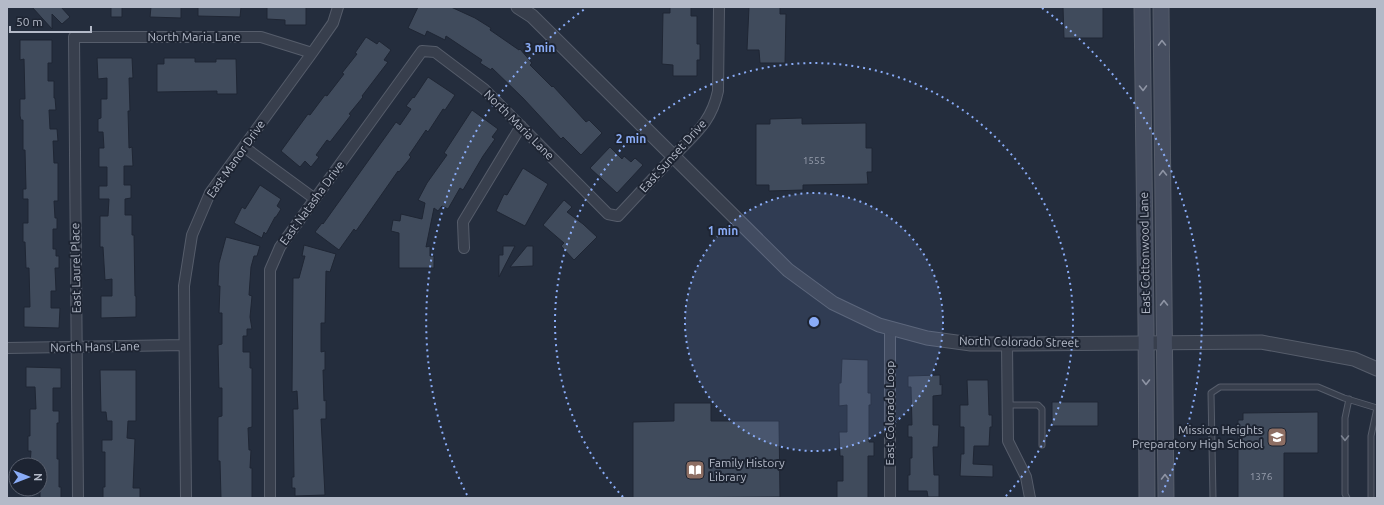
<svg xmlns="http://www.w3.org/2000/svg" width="1384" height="505" viewBox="0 0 1384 505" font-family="Ubuntu,sans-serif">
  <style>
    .building { fill: #404b5c; stroke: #1f2634 }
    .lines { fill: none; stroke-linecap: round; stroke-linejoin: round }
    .service-casing { stroke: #565d6b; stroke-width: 7 }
    .minor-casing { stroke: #565d6b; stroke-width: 12 }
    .tertiary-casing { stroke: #565d6b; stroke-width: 15 }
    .secondary-casing { stroke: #565d6b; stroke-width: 17 }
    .service { stroke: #383f4d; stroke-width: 5 }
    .minor { stroke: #383f4d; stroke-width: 10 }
    .tertiary { stroke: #383f4d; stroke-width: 13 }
    .secondary { stroke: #464e60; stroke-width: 15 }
    .oneway { stroke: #8e94a4 }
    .oneway2 { stroke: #7c8391 }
    .ring { fill: none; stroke: #8aacf7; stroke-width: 2; stroke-dasharray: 2 4 }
    .labels { text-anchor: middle; stroke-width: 4; stroke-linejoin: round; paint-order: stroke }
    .number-label { font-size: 10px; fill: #979ead }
    .street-label { font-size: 12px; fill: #b4bac8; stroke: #1d2432 }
    .poi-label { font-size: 12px; fill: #b4bac8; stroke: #1d2432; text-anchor: end }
    .centre { fill: #8aacf7; stroke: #1d2432; stroke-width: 2 }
    .ring-label { font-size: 12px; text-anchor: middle; font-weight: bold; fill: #8aacf7; stroke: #1d2432; stroke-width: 4; stroke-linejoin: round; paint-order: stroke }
  </style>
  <rect width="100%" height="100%" fill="#242d3d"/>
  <path class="building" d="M32 7H61L70 17 62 24 52 14V29Z
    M111 7H122V17H111Z
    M151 7H181V18L150 17Z
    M198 7H241L240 17 198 16Z
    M267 7H306V25H285V20L267 19Z
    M418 7H451L475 18 491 28 490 30 519 50 520 49 532 63 530 65 552 87 553 86 586 122 589 120 602 133 581 155 563 137 561 139 523 98 492 68 491 70 480 63 482 60 446 36 445 40 427 31 425 36 408 28Z
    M670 7H691V16H697V44H700V60H697V76H673V65L662 64 663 13H670Z
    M749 7H780V14H786L785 63H760L759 50H747Z
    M1063 7H1103V38H1064Z
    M366 37 377 44 379 41 391 50 384 60 388 62 362 96 363 97 349 114 351 115 330 142 327 140 316 155 319 157 311 167 305 161 300 167 281 151 308 114 310 115 325 95 327 96 344 74 342 73 357 54 355 53Z
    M20 40H52V63H48V81H54V98H55L56 110H49L50 129H57L58 141H53L54 163H58V201H54L55 218H57V229H53V249H56V256H59V268H55L56 291H51V308H60L59 328 24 327V307H30L29 268H26L25 242H23V223H28V199H23V189H26L25 150H23V120H21L20 116V99H25L24 59 20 60Z
    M97 58H132L133 78H129L130 111H128L129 148 132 147 133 166H124V185H131V198L125 199V215H132V235H134L135 296H136V317L101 318V296H112V279L105 280 103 247H100V216H108L109 199H99V186H107V167H99V148H104L103 132H98V119L101 118V99H107V78L98 79Z
    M164 58H195V62H216V59H236L237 94H217V91L157 92V64H164Z
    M428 77 455 95 445 110 443 109 428 132 426 130 409 155 411 157 399 172 398 171 356 231 354 229 339 250 315 232 322 223 323 224 396 122 400 125 411 109 406 106 413 97 414 98Z
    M472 110 498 129 492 137 495 139 483 156 463 190 460 188 448 209 442 206 438 211 434 208 426 247 430 246V256H434V268H399V233L391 231 393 220 400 221 401 214 422 219 425 203 418 200 427 183 447 155 444 153Z
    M802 118V124L866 123V148H872V172H867L868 184 803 185V190L769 191V185H756V124H770V119Z
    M610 147 622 159 624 156 631 162 635 158 643 165 617 193 590 168Z
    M523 168 548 184 525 226 496 211 504 194 507 195Z
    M260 185 281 199 277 206 281 209 276 217H275L266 234 264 232 262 238 234 223 242 207 245 209Z
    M564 200 572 207 567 212 583 224 597 237 574 260 561 246 564 243 543 225Z
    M226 237 260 246 257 256H254L251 267 249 295 252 296 250 317 252 329H247V336H243V352H250V368H252V427L248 428 249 450H251L250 468H252V498H221L220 461H218V417L222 416V388H219L218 345 222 344V313H219L220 286H218L219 263Z
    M304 245 336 254 330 272 326 271 325 323H321V352L325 351V370H323L324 401 326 400V419H321L325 495 295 496V488H292V477H294L293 409H298L297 391 292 392 293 278H299L305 256H302Z
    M503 246H515L499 277V255H503Z
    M527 246H533V266L510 267Z
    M842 359 868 360V393H871V405H869V442H874V456H868V498H837V481H843V456H840L839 432H847V405L839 406V383H841Z
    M26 367 61 368V388H53V411H59V423H57V459H59V487H61V498H40V465H30L31 451H28V436H30V409H36L35 387H26Z
    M100 370H136V421H128L127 438 135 439 133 488H140V498H103V487H105V452H102V440H112V421H107L106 412H101Z
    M940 375V385L942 384V395L933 396V425H939L938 447H933L934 475H939V497H928L927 491H908V475H910V458H912V437H908V425H912L911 387H908V376Z
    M967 380H988L989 415H992V427H990L989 446H974L973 464 993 465V477L960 476 961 454H964V427H960V405H968Z
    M1052 402H1098V426H1052Z
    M674 403H711V421H779L780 497 633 498V422L674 421Z
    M1318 412V453H1284V498H1238V420H1243V413Z"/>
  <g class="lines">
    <g class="service-casing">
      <path id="service" d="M1008 405H1038L1042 409V445
        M1213 498 1211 393 1220 387H1318L1344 398 1377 408
        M1347 498 1345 494V418L1349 399
        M1371 498V436L1377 408"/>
    </g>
    <g class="minor-casing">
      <path id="minor" d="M244 147 315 199
        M464 248 463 222 521 126
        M1007 344 1008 441 1026 477 1030 498
        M7 348 184 345
        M78 498 74 37H261L312 53
        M186 498 184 286 192 235 210 193 312 53 333 23 338 7
        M270 498V270L280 247 422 51 435 52 484 89 608 214 618 216C636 197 654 177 671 159 693 135 711 124 718 91L719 7
        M890 498V328"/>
    </g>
    <g class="tertiary-casing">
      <path id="tertiary" d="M518 7 532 16 788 270 833 303 879 325 927 338 971 344H1007L1261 342 1354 359 1377 369"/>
    </g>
    <g class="secondary-casing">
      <path id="secondary" d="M1142 7 1146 324 1147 498
        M1161 7 1166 498"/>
    </g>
    <use href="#service" class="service"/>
    <use href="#minor" class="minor"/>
    <use href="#tertiary" class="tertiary"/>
    <use href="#secondary" class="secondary"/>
  </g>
  <defs><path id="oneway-chevron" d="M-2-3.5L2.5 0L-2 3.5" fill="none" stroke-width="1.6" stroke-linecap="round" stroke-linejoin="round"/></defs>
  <g class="oneway">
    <use href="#oneway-chevron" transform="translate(1162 43) rotate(-91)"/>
    <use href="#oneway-chevron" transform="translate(1143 88) rotate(89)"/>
    <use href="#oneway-chevron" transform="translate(1163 173) rotate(-91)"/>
    <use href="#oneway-chevron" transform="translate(1164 303) rotate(-91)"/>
    <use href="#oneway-chevron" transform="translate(1146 382) rotate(90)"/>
    <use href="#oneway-chevron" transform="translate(1165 477) rotate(-90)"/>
  </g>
  <use class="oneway2" href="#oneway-chevron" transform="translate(1345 438) rotate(90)"/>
  <circle cx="814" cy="322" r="129" fill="#8aacf7" fill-opacity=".12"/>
  <g class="ring">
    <circle cx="814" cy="322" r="129"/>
    <path d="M623 497A259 259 0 1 1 1005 497"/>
    <path d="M467 495A388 388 0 0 1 586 8M1042 8A388 388 0 0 1 1161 495"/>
  </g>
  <defs>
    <g id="school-square" transform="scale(1)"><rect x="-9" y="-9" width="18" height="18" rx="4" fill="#8d6e63" stroke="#1d2432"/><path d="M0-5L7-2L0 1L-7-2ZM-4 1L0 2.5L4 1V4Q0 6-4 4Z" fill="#fff"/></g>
    <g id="library-square" transform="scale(1)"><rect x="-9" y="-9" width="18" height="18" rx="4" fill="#8d6e63" stroke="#1d2432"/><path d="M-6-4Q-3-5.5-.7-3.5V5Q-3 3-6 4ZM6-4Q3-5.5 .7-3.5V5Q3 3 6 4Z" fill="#fff"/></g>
  </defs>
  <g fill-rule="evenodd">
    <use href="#school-square" x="1277" y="437"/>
    <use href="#library-square" x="695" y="470"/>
  </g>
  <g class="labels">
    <g class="number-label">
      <text x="814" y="164">1555</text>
      <text x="1261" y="480">1376</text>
    </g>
    <g class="street-label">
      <text x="194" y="41">North Maria Lane</text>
      <text transform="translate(519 125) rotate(45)" y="4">North Maria Lane</text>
      <text transform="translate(673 156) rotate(-48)" y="4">East Sunset Drive</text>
      <text transform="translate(236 159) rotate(-55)" y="4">East Manor Drive</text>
      <text transform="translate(312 203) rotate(-54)" y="4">East Natasha Drive</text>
      <text transform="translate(1145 253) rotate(-91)" y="4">East Cottonwood Lane</text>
      <text transform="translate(76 268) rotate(-91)" y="4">East Laurel Place</text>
      <text transform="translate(1019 342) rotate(1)" y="4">North Colorado Street</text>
      <text transform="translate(95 347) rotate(-1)" y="4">North Hans Lane</text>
      <text transform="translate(890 413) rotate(-90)" y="4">East Colorado Loop</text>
    </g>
    <g class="poi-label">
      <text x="1263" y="434">Mission Heights<tspan x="1263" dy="14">Preparatory High School</tspan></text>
      <text x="709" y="467" text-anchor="start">Family History<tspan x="709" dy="14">Library</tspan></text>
    </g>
  </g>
  <circle cx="814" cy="322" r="6" class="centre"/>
  <g class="ring-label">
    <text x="540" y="52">3 min</text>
    <text x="631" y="143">2 min</text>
    <text x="723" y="235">1 min</text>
  </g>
  <rect width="1384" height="505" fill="none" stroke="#b4bac8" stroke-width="16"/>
  <g transform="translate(28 477) rotate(90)"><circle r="19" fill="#1d2432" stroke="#59606e"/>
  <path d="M0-3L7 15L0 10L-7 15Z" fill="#8aacf7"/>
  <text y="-6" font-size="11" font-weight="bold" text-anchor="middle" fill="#b4bac8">N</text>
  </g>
  <path d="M10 26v6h81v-6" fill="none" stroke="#b4bac8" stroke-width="2"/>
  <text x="16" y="26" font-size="12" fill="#b4bac8" stroke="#1d2432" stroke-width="3" paint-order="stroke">50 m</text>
</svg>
